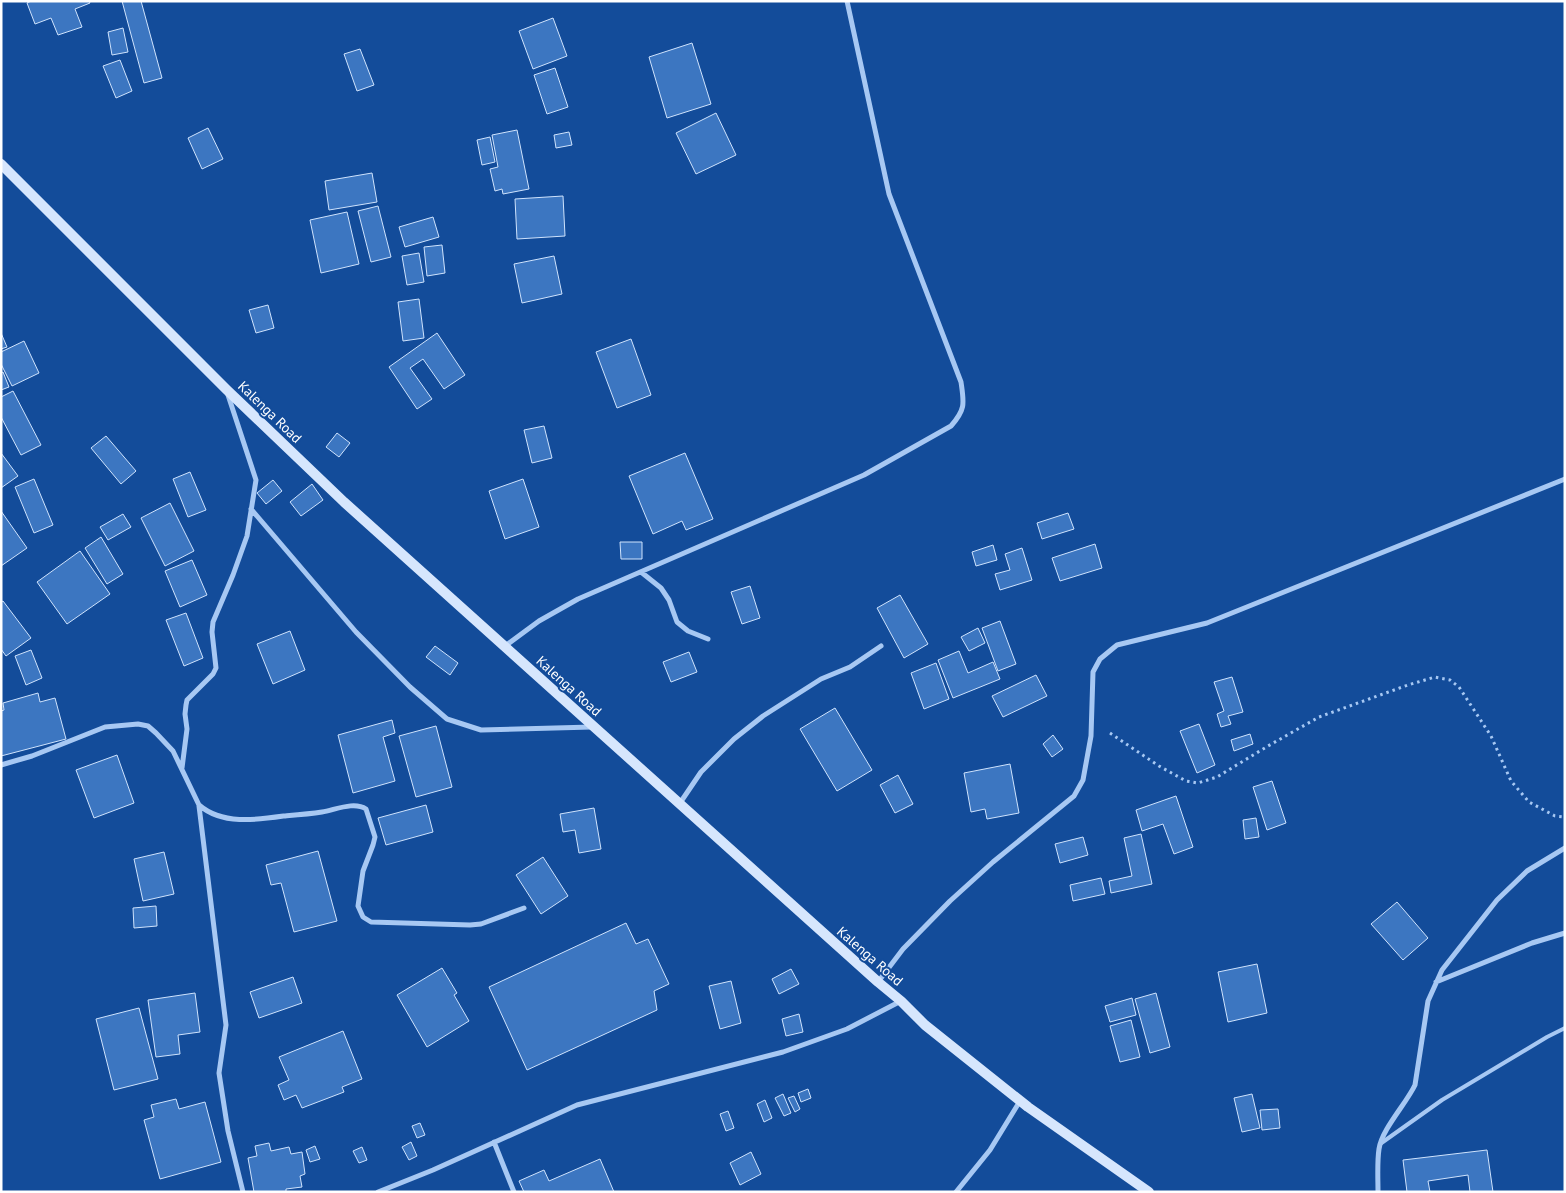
<svg xmlns="http://www.w3.org/2000/svg" width="1566" height="1193" viewBox="0 0 1566 1193" font-family="'PT Sans',sans-serif">
  <style>
    .building { fill: #3c76c1; stroke: #cfe3fd }
    .lines { fill: none; stroke-linecap: round; stroke-linejoin: round }
    .path { stroke: #a7c8f3; stroke-width: 3; stroke-dasharray: 2.5 4; stroke-linecap: butt }
    .service { stroke: #a7c8f3; stroke-width: 4 }
    .minor { stroke: #a7c8f3; stroke-width: 5 }
    .secondary { stroke: #d6e6fd; stroke-width: 10 }
    .labels { text-anchor: middle; stroke-width: 4; stroke-linejoin: round; paint-order: stroke }
    .street-label { font-size: 14px; fill: #fff; stroke: #134c9a }
  </style>
  <rect width="100%" height="100%" fill="#134c9a"/>
  <path class="building" d="M31 1H89L90 3 75 9 82 27 58 35 51 18 35 24 27 3Z
    M122 1H141L162 78 144 83Z
    M553 18 567 56 533 69 519 31Z
    M123 28 128 52 112 55 108 32Z
    M692 43 711 104 667 118 649 57Z
    M360 49 374 85 357 91 344 54Z
    M120 60 132 91 116 98 103 66Z
    M555 68 568 107 547 114 534 75Z
    M716 113 736 155 696 174 676 133Z
    M208 128 223 159 202 169 188 138Z
    M517 130 529 189 503 194 502 189 495 191 490 169 498 167 492 135Z
    M569 132 572 145 556 148 554 135Z
    M490 137 495 162 482 165 477 140Z
    M372 173 377 202 329 210 325 181Z
    M563 196 565 236 517 239 515 199Z
    M378 206 391 257 371 262 358 211Z
    M347 212 359 264 321 273 310 220Z
    M433 217 439 237 405 247 399 227Z
    M442 245 445 273 427 276 424 247Z
    M419 253 424 282 407 285 402 256Z
    M554 256 562 294 522 303 514 264Z
    M419 299 424 338 403 341 398 302Z
    M268 305 274 328 256 333 249 310Z
    M1 333 7 347 1 349Z
    M437 333 465 375 444 389 423 359 410 368 432 399 417 409 389 367Z
    M631 339 651 395 617 408 596 352Z
    M24 341 39 373 12 386 1 364V352Z
    M3 372 9 387 1 390V373Z
    M13 391 41 445 21 455 1 417V397Z
    M544 426 552 458 532 463 524 430Z
    M337 433 350 443 339 457 326 447Z
    M106 436 136 471 121 484 91 448Z
    M1 453 18 476 1 488Z
    M685 453 713 519 686 530 682 521 653 534 629 476Z
    M190 472 206 510 188 517 173 479Z
    M34 479 53 525 34 533 15 487Z
    M523 479 539 527 505 539 489 491Z
    M273 480 282 491 266 504 257 493Z
    M312 484 323 500 301 516 290 502Z
    M170 503 194 551 165 566 141 518Z
    M1 511 27 548 1 566Z
    M1068 513 1074 529 1042 539 1037 523Z
    M123 514 131 527 108 540 100 527Z
    M101 537 123 574 107 584 85 548Z
    M620 542H642V559H621Z
    M1095 544 1102 568 1060 581 1052 558Z
    M993 545 997 560 976 566 972 552Z
    M1022 548 1032 580 1000 590 995 574 1010 570 1005 554Z
    M80 551 110 594 67 624 37 582Z
    M192 560 207 595 180 607 165 571Z
    M750 586 760 618 742 624 731 592Z
    M900 595 928 644 904 658 877 608Z
    M3 601 31 638 6 656 1 649V602Z
    M186 613 203 658 184 666 166 620Z
    M1000 621 1016 664 998 671 982 628Z
    M978 628 985 643 969 651 961 637Z
    M290 631 305 670 273 684 257 644Z
    M435 646 458 663 450 675 426 657Z
    M31 650 42 678 26 685 15 656Z
    M959 651 968 673 993 662 1000 679 953 698 938 660Z
    M689 652 697 672 671 682 663 662Z
    M936 663 949 699 924 709 911 673Z
    M1036 675 1047 696 1003 717 992 696Z
    M1232 677 1243 712 1228 716 1231 724 1221 727 1217 714 1224 711 1214 682Z
    M38 693 40 702 55 698 66 739 1 756V711L4 710 3 703Z
    M835 708 872 770 837 791 800 729Z
    M392 720 395 733 383 737 395 781 353 793 338 735Z
    M1199 724 1215 765 1197 773 1180 731Z
    M436 726 452 787 416 797 399 736Z
    M1250 734 1253 744 1234 751 1231 740Z
    M1053 735 1063 749 1052 757 1043 744Z
    M117 755 134 803 94 818 76 770Z
    M1010 764 1019 813 987 819 985 809 971 812 964 773Z
    M898 775 913 804 895 813 880 785Z
    M1272 781 1286 823 1267 830 1253 787Z
    M1176 796 1193 847 1174 854 1163 824 1142 831 1136 810Z
    M426 805 433 832 386 845 378 818Z
    M594 808 601 849 579 853 575 830 563 832 560 814Z
    M1256 818 1259 837 1245 839 1243 820Z
    M1141 834 1152 884 1111 893 1109 881 1132 876 1124 838Z
    M1083 837 1088 855 1060 863 1055 844Z
    M318 851 337 921 294 932 281 883 271 885 266 865Z
    M164 852 174 894 143 901 134 859Z
    M543 857 568 896 541 914 516 875Z
    M1101 878 1105 894 1073 901 1070 885Z
    M1397 902 1428 938 1403 960 1371 924Z
    M156 906 157 926 134 928 133 908Z
    M626 923 636 944 648 939 669 984 654 991 657 1010 527 1070 489 987Z
    M1257 964 1267 1013 1228 1022 1218 972Z
    M442 968 457 993 454 995 469 1021 427 1047 397 995Z
    M791 969 799 984 779 994 772 979Z
    M293 977 302 1003 259 1018 250 992Z
    M731 981 741 1023 720 1029 709 986Z
    M195 993 200 1032 178 1035 180 1054 156 1057 148 1000Z
    M1156 993 1170 1047 1150 1053 1135 999Z
    M1132 998 1136 1015 1110 1022 1105 1006Z
    M139 1008 158 1079 114 1090 96 1019Z
    M799 1014 803 1032 786 1036 782 1019Z
    M1131 1020 1140 1057 1120 1062 1110 1026Z
    M343 1031 362 1079 342 1087 344 1092 302 1108 296 1095 284 1100 278 1085 289 1080 279 1057Z
    M808 1089 811 1098 801 1102 798 1093Z
    M783 1094 791 1113 784 1116 775 1098Z
    M1252 1094 1260 1128 1242 1132 1234 1098Z
    M794 1096 800 1109 795 1112 788 1098Z
    M176 1099 179 1109 205 1102 221 1162 160 1179 144 1120 154 1117 151 1105Z
    M765 1100 772 1118 764 1122 757 1104Z
    M1278 1109 1280 1128 1262 1130 1260 1110Z
    M728 1111 734 1128 726 1131 720 1114Z
    M420 1123 425 1135 417 1138 412 1126Z
    M411 1142 417 1156 409 1160 402 1147Z
    M269 1143 271 1151 289 1147 291 1154 302 1152 305 1174 300 1176 302 1187 286 1189V1192H254L248 1158 257 1156 255 1146Z
    M315 1146 320 1159 310 1162 306 1150Z
    M362 1147 367 1160 359 1163 353 1151Z
    M1487 1150 1493 1192H1470L1468 1175 1428 1181 1430 1192H1407L1403 1160Z
    M751 1152 761 1174 740 1185 730 1163Z
    M600 1159 614 1192H524L519 1181 544 1170 549 1181Z"/>
  <g class="lines">
    <path class="path" d="M1110 733 1159 766 1186 781 1198 783 1217 777 1268 746 1319 717 1408 685 1435 677 1450 680 1459 687 1491 736 1511 781 1529 802 1555 816 1565 817"/>
    <path class="service" d="M1380 1144 1442 1100 1547 1037 1565 1028"/>
    <path class="minor" d="M251 509 356 632 410 687 447 719 481 730 592 727
      M641 572 661 588 669 600 677 622 688 631 708 639
      M505 646 539 621 578 599 864 475 951 426C966 409 964 403 961 382L889 194 847 1
      M1 765 32 756 105 727 138 724 148 726 156 733 173 751 199 805C222 825 256 820 284 816 296 815 309 814 322 812 335 810 354 801 366 809L375 837 373 845 363 871 358 906 363 917 371 922 470 925 481 924 524 908
      M182 768 187 729 185 714 186 705 187 700 213 674 216 668 212 632 213 622 233 575 247 536 256 480 228 395
      M680 803 701 772 734 739 763 716 821 679 850 667 881 646
      M199 806 226 1025 219 1073 228 1131 243 1192
      M878 982 903 949 950 901 993 862 1074 796 1083 780 1091 736 1093 672 1100 659 1117 645 1207 623 1565 479
      M1436 982 1532 943 1565 933
      M494 1142 514 1192
      M378 1192 433 1170 577 1105 783 1052 847 1029 901 1001
      M956 1192 990 1150 1020 1101
      M1378 1192C1378 1178 1377 1162 1379 1149 1382 1129 1406 1104 1415 1085L1428 1001 1442 970 1497 900 1527 871 1565 848"/>
    <path class="secondary" d="M1 164 227 390 344 502 878 982 901 1001 925 1025 1028 1107 1149 1192"/>
  </g>
  <g class="labels">
    <g class="street-label">
      <text transform="translate(270 412) rotate(44)" y="5">Kalenga Road</text>
      <text transform="translate(569 686) rotate(42)" y="5">Kalenga Road</text>
      <text transform="translate(870 956) rotate(41)" y="5">Kalenga Road</text>
    </g>
  </g>
  <rect width="1566" height="1193" fill="none" stroke="#ffffff" stroke-width="5"/>
</svg>
